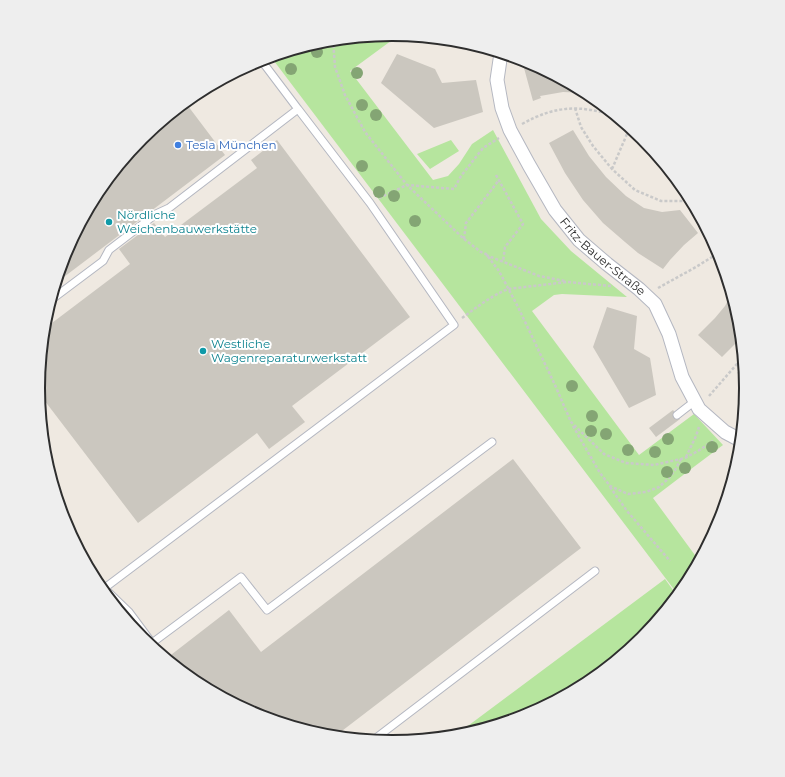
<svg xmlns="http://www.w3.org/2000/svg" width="785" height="777" viewBox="0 0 785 777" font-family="Montserrat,sans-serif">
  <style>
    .green { fill: #b6e59e }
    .building { fill: #cbc7bf }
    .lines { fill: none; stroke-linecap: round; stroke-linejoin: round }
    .lane-casing { stroke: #b4b7c1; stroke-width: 9 }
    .street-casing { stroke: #b4b7c1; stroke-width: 15 }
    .path { stroke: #c9c9c9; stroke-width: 2.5; stroke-dasharray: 3 2; stroke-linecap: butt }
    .lane { stroke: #fff; stroke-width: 7 }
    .street { stroke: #fff; stroke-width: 13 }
    .tree { fill: #84a574 }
    .shop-dot { fill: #3f7fe0; stroke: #fff; stroke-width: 1.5 }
    .culture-dot { fill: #0f9aa8; stroke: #fff; stroke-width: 1.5 }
    .labels { text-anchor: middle; stroke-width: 4; stroke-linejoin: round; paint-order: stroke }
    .shop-label { font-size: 12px; fill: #366cbe; stroke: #fff; text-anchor: start }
    .culture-label { font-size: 12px; fill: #0d838f; stroke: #fff; text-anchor: start }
    .street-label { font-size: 12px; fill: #2e2e2e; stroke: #fff }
    .rim { fill: none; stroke: #2e2e2e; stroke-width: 2 }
  </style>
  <rect width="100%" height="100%" fill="#efe9e1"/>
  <path class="green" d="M393 34 399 35 350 71 433 180 448 176 459 164 472 144 493 130 541 219 571 251 627 297 562 294 554 295 532 311 639 455 694 414 723 445 695 466 653 498 700 562 687 586 679 596 271 57 324 41Z
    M451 140 459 151 430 169 417 154Z
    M665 579 678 597 643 639 589 683 528 716 461 736 453 737Z"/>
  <path class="building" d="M397 54 435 69 442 83 476 80 483 112 434 128 381 83Z
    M536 65 587 93 563 92 540 96 541 98 533 101 524 68Z
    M185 102 225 155 56 283 65 253 98 191 142 138Z
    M573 130 589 156 606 177 626 196 644 208 662 212 680 210 698 233 684 245 670 260 663 269 638 253 625 242 603 223 583 200 565 173 549 143Z
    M277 140 410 317 292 406 305 422 269 449 257 433 138 523 38 392 44 329 130 264 119 249 154 223 165 237 257 168 251 160Z
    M732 293 740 320 742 337 722 357 698 335 715 318 725 306Z
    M607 307 637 316 634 349 650 358 656 395 629 408 593 347Z
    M745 364V368L746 379 737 373Z
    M673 410 680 419 656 437 649 428Z
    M513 459 581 548 334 737 323 736 257 716 195 683 169 662 167 658 229 610 261 652Z
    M728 486 731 487 720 524 716 532H714Z"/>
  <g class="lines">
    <g class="lane-casing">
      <path id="lane" d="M261 60 298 109
        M51 300 103 261 109 250 156 214 169 208 298 109 370 203 454 325 102 590
        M677 415 695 401
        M88 567 104 588 129 612 152 643 153 649
        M152 643 241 577 267 610 492 442
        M372 741 595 571"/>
    </g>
    <g class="street-casing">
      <g id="street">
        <path id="s1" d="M501 53 497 80 502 108 510 130 529 165 555 210 579 240 607 264 639 289 655 304 669 334 682 377 699 409 725 432 742 441"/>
      </g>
    </g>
    <path class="path" d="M333 40 335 67 345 95 365 132 407 185 464 239 481 252 486 254 499 271 518 307 555 385 571 422 604 454 626 463 654 465 681 459 685 458 698 451 713 441
      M323 41 333 46
      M575 108 581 127 593 146 612 169 635 190 661 201H683L690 196
      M522 124C556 105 580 105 616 116
      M612 169 630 127
      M496 175 523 224 505 247 503 262
      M379 198 407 185 454 189 461 176 483 148 499 138
      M464 239 466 223 499 180
      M486 255 539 276 565 281
      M658 288 696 267 720 252
      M462 318C477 307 491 296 508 289L567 282 611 286
      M709 396 744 356
      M573 426 600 473 610 486 628 494 646 492 659 487 668 479 675 470 681 459
      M686 457 696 436 699 427
      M610 487 627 511 670 561"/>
    <use href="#lane" class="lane"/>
    <use href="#street" class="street"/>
  </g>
  <g class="tree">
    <circle cx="317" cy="52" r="6"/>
    <circle cx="291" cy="69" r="6"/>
    <circle cx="357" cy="73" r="6"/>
    <circle cx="362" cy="105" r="6"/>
    <circle cx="376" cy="115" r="6"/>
    <circle cx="362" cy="166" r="6"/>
    <circle cx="379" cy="192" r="6"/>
    <circle cx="394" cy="196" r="6"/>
    <circle cx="415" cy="221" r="6"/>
    <circle cx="572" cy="386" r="6"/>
    <circle cx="592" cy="416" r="6"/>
    <circle cx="591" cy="431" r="6"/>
    <circle cx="606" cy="434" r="6"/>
    <circle cx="668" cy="439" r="6"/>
    <circle cx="712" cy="447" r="6"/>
    <circle cx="628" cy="450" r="6"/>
    <circle cx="655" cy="452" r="6"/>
    <circle cx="685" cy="468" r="6"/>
    <circle cx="667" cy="472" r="6"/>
  </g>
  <circle class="shop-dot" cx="178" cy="145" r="4"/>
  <g class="culture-dot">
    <circle cx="109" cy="222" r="4"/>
    <circle cx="203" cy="351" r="4"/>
  </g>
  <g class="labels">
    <g class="shop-label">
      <text x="186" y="149">Tesla München</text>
    </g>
    <g class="culture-label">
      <text x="117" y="219">Nördliche<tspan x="117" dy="14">Weichenbauwerkstätte</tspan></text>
      <text x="211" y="348">Westliche<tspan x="211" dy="14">Wagenreparaturwerkstatt</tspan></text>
    </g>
    <g class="street-label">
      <text dy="4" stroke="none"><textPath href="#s1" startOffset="238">Fritz-Bauer-Straße</textPath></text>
    </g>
  </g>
  <path d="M0 0H785V777H0ZM45 388a347 347 0 1 1 694 0a347 347 0 1 1-694 0Z" fill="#eee" fill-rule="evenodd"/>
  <path class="rim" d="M45 388a347 347 0 1 1 694 0a347 347 0 1 1-694 0Z"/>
</svg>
